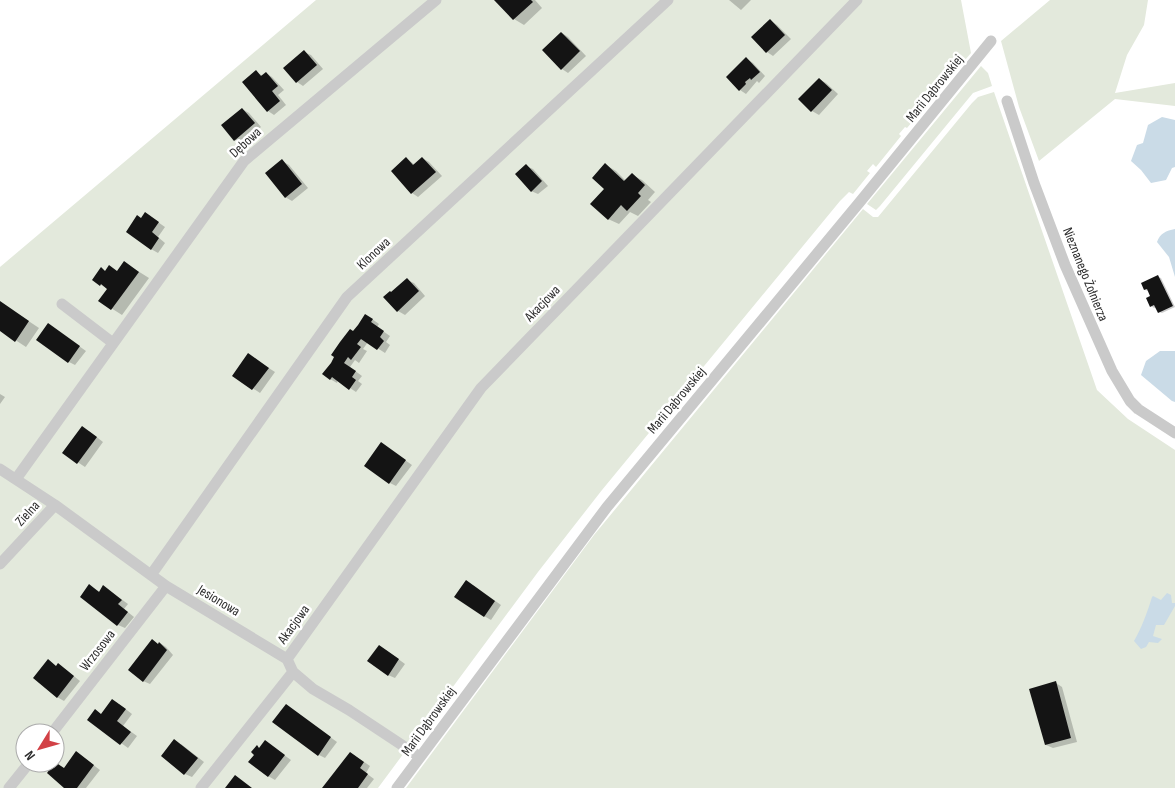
<svg xmlns="http://www.w3.org/2000/svg" width="1175" height="788" viewBox="0 0 1175 788" font-family="'Sofia Sans Condensed',sans-serif">
  <style>
    .green { fill: #e3e9dc; fill-rule: evenodd }
    .water { fill: #cadbe7 }
    .shadow { fill: #0003 }
    .building { fill: #141414 }
    .lines { fill: none; stroke-linecap: round; stroke-linejoin: round }
    .minor { stroke: #cacaca; stroke-width: 11 }
    .labels { text-anchor: middle; stroke-width: 5; stroke-linejoin: round; paint-order: stroke }
    .street-label { font-size: 14px; fill: #2d2d2d; stroke: #fff }
  </style>
  <rect width="100%" height="100%" fill="#fff"/>
  <path class="green" d="M316 0H961L971 53 907 128 905 127 899 134 901 136 876 167 873 164 867 171 870 173 853 194 849 192 840 201 602 490 538 572 378 788H0V267ZM25 733H55V763H25Z
    M1050 0H1148L1144 25 1127 55 1115 93 1175 83V106L1115 99 1039 161 1019 107 1001 41Z
    M981 66 988 73 992 86 973 93 880 206 876 210 867 204Z
    M994 92 1097 390 1128 419 1175 450V788H406L594 535 863 209 873 217H878L972 103 978 97Z"/>
  <path class="water" d="M1162 117 1175 120V167L1172 168 1166 180 1151 183 1141 170 1131 161 1137 145 1143 143 1148 125Z
    M1175 229V277L1169 257 1157 242C1160 233 1166 231 1175 229Z
    M1160 351H1175V402L1172 401 1141 375 1146 361Z
    M1167 593 1171 595 1172 603H1175V606L1164 625H1156L1153 636 1162 639 1158 643 1149 642 1146 647 1141 649 1134 641C1142 627 1147 613 1152 597L1153 596 1161 600Z"/>
  <path class="shadow" d="M496 0H535L542 8 524 25 514 19Z
    M729 0H751L741 10Z
    M771 21 777 25 791 39 773 56 767 52Z
    M562 33 568 37 586 56 568 73 562 69Z
    M304 52 311 55 323 69 303 86 297 82Z
    M747 59 753 63 765 76 759 83 757 81 746 94 740 90Z
    M256 72 263 76 266 73 272 77 284 90 278 95 286 105 274 115 268 111Z
    M819 79 826 83 838 94 819 115 812 111Z
    M242 109 249 113 261 127 241 144 235 140Z
    M406 158 415 165 422 158 429 162 442 176 418 197 412 193Z
    M282 161 289 165 308 188 292 201 285 197Z
    M606 165 616 171 626 181 632 175 642 180 655 192 648 200 651 202 638 216 630 212 619 224 608 219 606 189Z
    M526 166 533 169 548 186 538 194 531 191Z
    M152 218 165 227 158 237 165 243 158 253 151 249Z
    M125 263 149 278 122 315 100 301 108 289 93 280 106 272 109 267 118 272Z
    M1158 277 1161 278 1175 307 1162 313 1159 312 1156 307 1154 308 1151 306 1152 297 1149 291 1145 290Z
    M407 280 414 283 425 296 405 315 398 311 392 293Z
    M0 302 39 328 26 347 0 330Z
    M372 319 379 324 377 327 390 336 386 342 390 345 385 353 368 342 363 349 367 351 359 363 355 360 350 367 362 376 358 381 362 384 356 392 338 380 337 383 330 379 353 332Z
    M55 329 86 351 75 365 69 362Z
    M255 359 275 372 260 393 234 376Z
    M0 394 5 397 0 404Z
    M89 431 103 442 85 467 64 453Z
    M388 448 412 465 396 486 390 483Z
    M473 585 501 605 491 620 484 616Z
    M90 586 100 592 110 591 128 604 124 609 134 617 125 628 118 625Z
    M160 643 166 647 173 655 150 684 143 681Z
    M386 650 405 664 395 678 388 675Z
    M57 667 65 669 80 681 64 701 57 697Z
    M1056 683 1062 687 1077 742 1053 748 1046 745Z
    M119 704 132 714 123 726 137 736 128 748 89 720 102 715Z
    M293 710 337 742 325 758 319 755Z
    M266 742 291 760 275 780 268 776 260 749Z
    M181 744 204 762 192 777 185 774Z
    M76 752 100 770 86 788H66L65 769Z
    M351 753 370 766 366 773 374 779 367 788H324Z"/>
  <path class="building" d="M494 0H531L533 2 513 20Z
    M770 19 785 35 766 53 751 37Z
    M561 32 580 51 561 70 542 50Z
    M304 50 317 65 296 83 283 68Z
    M746 57 760 72 751 80 750 78 745 82 746 84 739 91 726 77Z
    M256 70 261 76 266 72 278 86 272 91 280 101 267 112 242 82Z
    M819 78 832 90 811 112 798 99Z
    M242 108 255 123 234 141 221 125Z
    M406 157 413 165 422 157 436 172 411 194 391 171Z
    M282 159 302 184 285 198 265 173Z
    M605 163 624 181 632 173 645 185 638 193 641 196 627 211 621 205 608 220 590 204 604 189 592 178Z
    M526 164 542 181 531 192 515 174Z
    M145 212 159 222 152 232 159 238 151 250 126 232 137 215 141 218Z
    M124 261 139 272 111 310 98 301 107 289 101 284 100 286 92 280 101 267 105 271 109 265 117 271Z
    M1158 275 1173 306 1158 313 1154 305 1150 307 1146 298 1150 296 1147 289 1144 290 1141 283Z
    M407 278 419 291 397 312 383 297 390 291 391 292Z
    M0 301 29 321 15 342 0 331Z
    M365 314 373 319 371 322 384 331 380 337 384 341 377 350 361 339 357 344 361 347 351 360 348 357 344 363 356 371 352 377 356 380 349 390 332 377 330 380 322 374 331 363 334 357 331 355 340 342 350 329 353 331 358 325Z
    M48 323 80 346 68 363 36 340Z
    M248 353 269 368 252 390 232 376Z
    M82 426 97 437 77 464 62 453Z
    M381 442 406 460 389 484 364 466Z
    M466 580 495 601 484 617 454 597Z
    M89 584 99 592 103 585 122 600 118 604 128 612 117 626 80 597Z
    M152 639 158 644 159 642 167 650 143 682 128 670Z
    M379 645 399 659 388 676 367 661Z
    M48 659 56 666 58 663 74 676 57 698 33 678Z
    M1056 681 1071 738 1045 745 1029 689Z
    M112 699 126 709 117 721 131 732 120 745 87 720 95 709 101 714Z
    M286 704 331 737 318 756 272 722Z
    M174 739 198 758 184 775 161 756Z
    M265 740 285 755 268 777 248 762 254 755 251 752 257 745 259 748Z
    M76 751 94 765 77 788H64L47 773 55 762 64 768Z
    M350 752 364 762 360 768 368 774 358 788H322Z
    M235 775 252 788H225Z"/>
  <g class="lines">
    <path class="minor" d="M1007 101 1034 183 1065 265 1112 371 1130 401 1138 409 1175 433
      M62 304 113 343
      M0 469 55 505 166 586 287 659 293 672 313 689 349 710 420 757
      M16 479 244 161 436 0
      M0 564 55 505
      M151 575 347 297 668 0
      M287 659 481 388 857 0
      M52 733 166 586
      M9 788 29 763
      M201 788 293 672
      M397 788 607 507 859 203 991 41"/>
  </g>
  <g class="labels">
    <g class="street-label">
      <text transform="translate(934 88) rotate(-51)" y="5">Marii Dąbrowskiej</text>
      <text transform="translate(245 142) rotate(-43)" y="5">Dębowa</text>
      <text transform="translate(373 253) rotate(-43)" y="5">Klonowa</text>
      <text transform="translate(1086 274) rotate(68)" y="5">Nieznanego Żołnierza</text>
      <text transform="translate(542 303) rotate(-46)" y="5">Akacjowa</text>
      <text transform="translate(676 400) rotate(-50)" y="5">Marii Dąbrowskiej</text>
      <text transform="translate(27 513) rotate(-47)" y="5">Zielna</text>
      <text transform="translate(219 600) rotate(31)" y="5">Jesionowa</text>
      <text transform="translate(293 624) rotate(-54)" y="5">Akacjowa</text>
      <text transform="translate(97 650) rotate(-52)" y="5">Wrzosowa</text>
      <text transform="translate(428 721) rotate(-54)" y="5">Marii Dąbrowskiej</text>
    </g>
  </g>
  <g transform="translate(40 748) rotate(233)"><circle r="24" fill="#ffffff" stroke="#ababab"/>
  <path d="M0-4L9 19L0 12L-9 19Z" fill="#d24146"/>
  <text y="-8" font-size="14" font-weight="bold" text-anchor="middle" fill="#2d2d2d">N</text>
  </g>
</svg>
